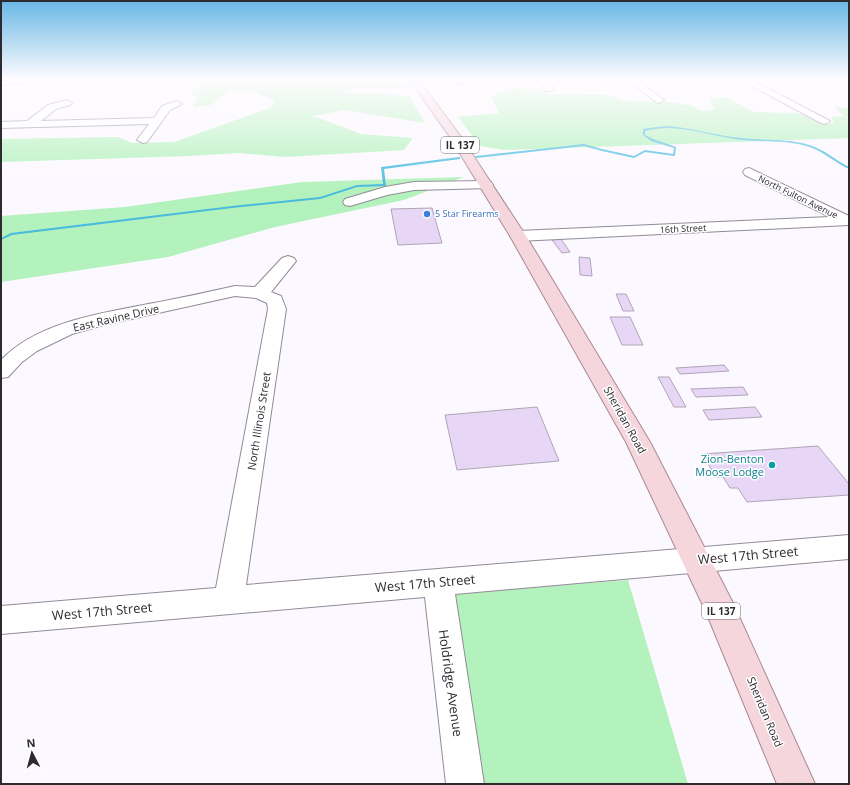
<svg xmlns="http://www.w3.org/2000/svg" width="850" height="785" viewBox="0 0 850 785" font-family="'Open Sans',sans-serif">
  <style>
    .green { fill: #b3f2bc }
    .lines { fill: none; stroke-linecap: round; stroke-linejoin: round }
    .stream { fill: #48bbdf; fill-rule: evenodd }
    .building { fill: #e7d6f5; stroke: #aea6b5 }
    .minor-casing { stroke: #938a99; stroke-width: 2 }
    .major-casing { stroke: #ab8892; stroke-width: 2 }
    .minor { fill: #fff; fill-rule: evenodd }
    .major { fill: #f5d6dd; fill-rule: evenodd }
    .shop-dot { fill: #3f7fe0; stroke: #fff; stroke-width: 1.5 }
    .culture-dot { fill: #0f9aa8; stroke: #fff; stroke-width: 1.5 }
    .labels { text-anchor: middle; stroke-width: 3; stroke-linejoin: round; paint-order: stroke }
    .far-street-label { font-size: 9px; fill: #2d2a30; stroke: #fff }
    .far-shop-label { font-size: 9px; fill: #366cbe; stroke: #fff; text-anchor: start }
    .shield { fill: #fff; stroke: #6c6a6e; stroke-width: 1 }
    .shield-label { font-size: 10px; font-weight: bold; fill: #2d2a30 }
    .street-label { font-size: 11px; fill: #2d2a30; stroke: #fff }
    .culture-label { font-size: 11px; fill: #0d838f; stroke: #fff; text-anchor: end }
    .near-street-label { font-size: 13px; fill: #2d2a30; stroke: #fff }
  </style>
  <rect width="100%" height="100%" fill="#fcf8ff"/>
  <path class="green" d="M184 79H401L408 88H360L343 91 344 93H369L409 96 425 123 345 110 313 116 361 134 413 138 404 150 286 157 240 153 190 156 1 162V139L118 137 132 143 174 142 270 108 275 101 251 90 230 91 211 105 193 107 198 97 190 95 200 83Z
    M512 88 538 89 550 94 607 95 626 101 669 102 692 106 701 111 714 110 710 99 726 97 754 112 798 113 823 124 834 123 831 117 843 116 834 106 849 108V138L505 150 480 146 458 117 499 113 491 96Z
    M464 177 404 200 275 227 168 257 1 282V216L125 207 302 182Z
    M628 580 688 784H481L454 593Z"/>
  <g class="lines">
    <path class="stream" d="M668 126C693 128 717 136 741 138 764 141 787 138 809 145 824 149 835 160 849 167V169C834 162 822 150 806 146 785 140 763 142 742 140 718 137 694 129 670 128 661 128 653 129 645 131V135L653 139 676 147 675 155 674 156 645 152 634 158 602 151 584 146 476 158 475 157 476 156 584 144 602 149 634 156 645 150 673 154 674 148 651 141 643 135V129L656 127Z
      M459 157H460V159L384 169 386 186 357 187 320 199 232 208 12 235 1 240V238L11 233 232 206 320 197 357 185 383 184 381 167Z"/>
  </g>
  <path class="building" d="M446 79H459L464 85 450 84 449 79Z
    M432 208 442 243 398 245 391 209Z
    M561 239 570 252 562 253 552 240Z
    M579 257 590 258 592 276 580 275Z
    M616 294H626L634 311H623Z
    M610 317H630L643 345H622Z
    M724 365 729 371 680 374 676 368Z
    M658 377H669L686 407H674Z
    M743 387 748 395 696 397 691 389Z
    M537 407 559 461 457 470 445 415Z
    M755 407 762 417 709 420 703 410Z
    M818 446 849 484V495L747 502 738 488H730L723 477H716L702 454Z"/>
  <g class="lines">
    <g class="minor-casing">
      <path id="minor" d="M1 79H35L31 82 1 85Z
        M536 79H545L554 89 552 91H546Z
        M626 79H636L664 100 659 103 656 102Z
        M739 79H750L830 121 825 124 821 123Z
        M67 100 72 103 70 105 56 109 41 121 154 118 162 106 177 101 182 104 170 110 147 142 143 143 137 140 149 124 1 128V122L27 121 48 105Z
        M749 168 849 216V225L518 241 513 239 510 236 513 233 518 231 830 217 745 175 743 172 745 169Z
        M486 181 491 182 493 185 491 188 414 190 387 195 350 206 345 205 343 202 345 199 385 187 414 182Z
        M288 256 294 258 296 261 271 292 281 296 286 309 246 585 849 535V559L455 594 484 784H446L425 597 1 634V606L216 588 268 309 267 303 256 298 235 296 104 325 72 334 37 351 22 362 8 377 1 378V360C39 321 103 313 154 303 181 298 208 292 235 286L255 287 282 258Z"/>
    </g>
    <g class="major-casing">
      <path id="major" d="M409 79H418L461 137 526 236 650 442 732 601 815 784H777L706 612 626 442 510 236 450 137Z"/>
    </g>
    <use href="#minor" class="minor"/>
    <use href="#major" class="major"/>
  </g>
  <linearGradient id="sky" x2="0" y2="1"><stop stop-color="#68b7e4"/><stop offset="0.42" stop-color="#fefcff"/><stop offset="1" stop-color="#fefcff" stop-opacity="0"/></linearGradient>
  <rect width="850" height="189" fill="url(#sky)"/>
  <circle class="shop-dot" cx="427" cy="214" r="4"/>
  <circle class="culture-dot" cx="772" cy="465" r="4"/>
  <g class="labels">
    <g class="far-street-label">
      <text transform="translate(798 197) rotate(26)" y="3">North Fulton Avenue</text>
      <text transform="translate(683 229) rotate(-3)" y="3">16th Street</text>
    </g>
    <g class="far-shop-label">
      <text x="435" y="217">5 Star Firearms</text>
    </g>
    <g class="shield">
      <rect x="441" y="137" width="38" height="16" rx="3"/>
      <rect x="702" y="603" width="38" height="16" rx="3"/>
    </g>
    <g class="shield-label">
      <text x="460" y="149">IL 137</text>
      <text x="721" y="615">IL 137</text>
    </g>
    <g class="street-label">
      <text transform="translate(116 318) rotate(-13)" y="4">East Ravine Drive</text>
      <text transform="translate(625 420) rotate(61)" y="4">Sheridan Road</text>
      <text transform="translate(259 421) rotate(-81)" y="4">North Illinois Street</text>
      <text transform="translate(765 712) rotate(67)" y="4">Sheridan Road</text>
    </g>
    <g class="culture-label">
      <text x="764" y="463">Zion-Benton<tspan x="764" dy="13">Moose Lodge</tspan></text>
    </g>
    <g class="near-street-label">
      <text transform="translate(748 555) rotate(-5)" y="5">West 17th Street</text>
      <text transform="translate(425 583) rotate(-5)" y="5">West 17th Street</text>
      <text transform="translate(102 611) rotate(-5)" y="5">West 17th Street</text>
      <text transform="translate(451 683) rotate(82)" y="5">Holdridge Avenue</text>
    </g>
  </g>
  <rect width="850" height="785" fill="none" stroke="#2d2a30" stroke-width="4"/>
  <g transform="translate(32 753) rotate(354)" stroke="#ffffff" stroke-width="3" paint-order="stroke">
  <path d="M0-3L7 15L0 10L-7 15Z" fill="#2d2a30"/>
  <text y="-6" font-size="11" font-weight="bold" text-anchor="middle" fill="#2d2a30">N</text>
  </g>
</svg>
